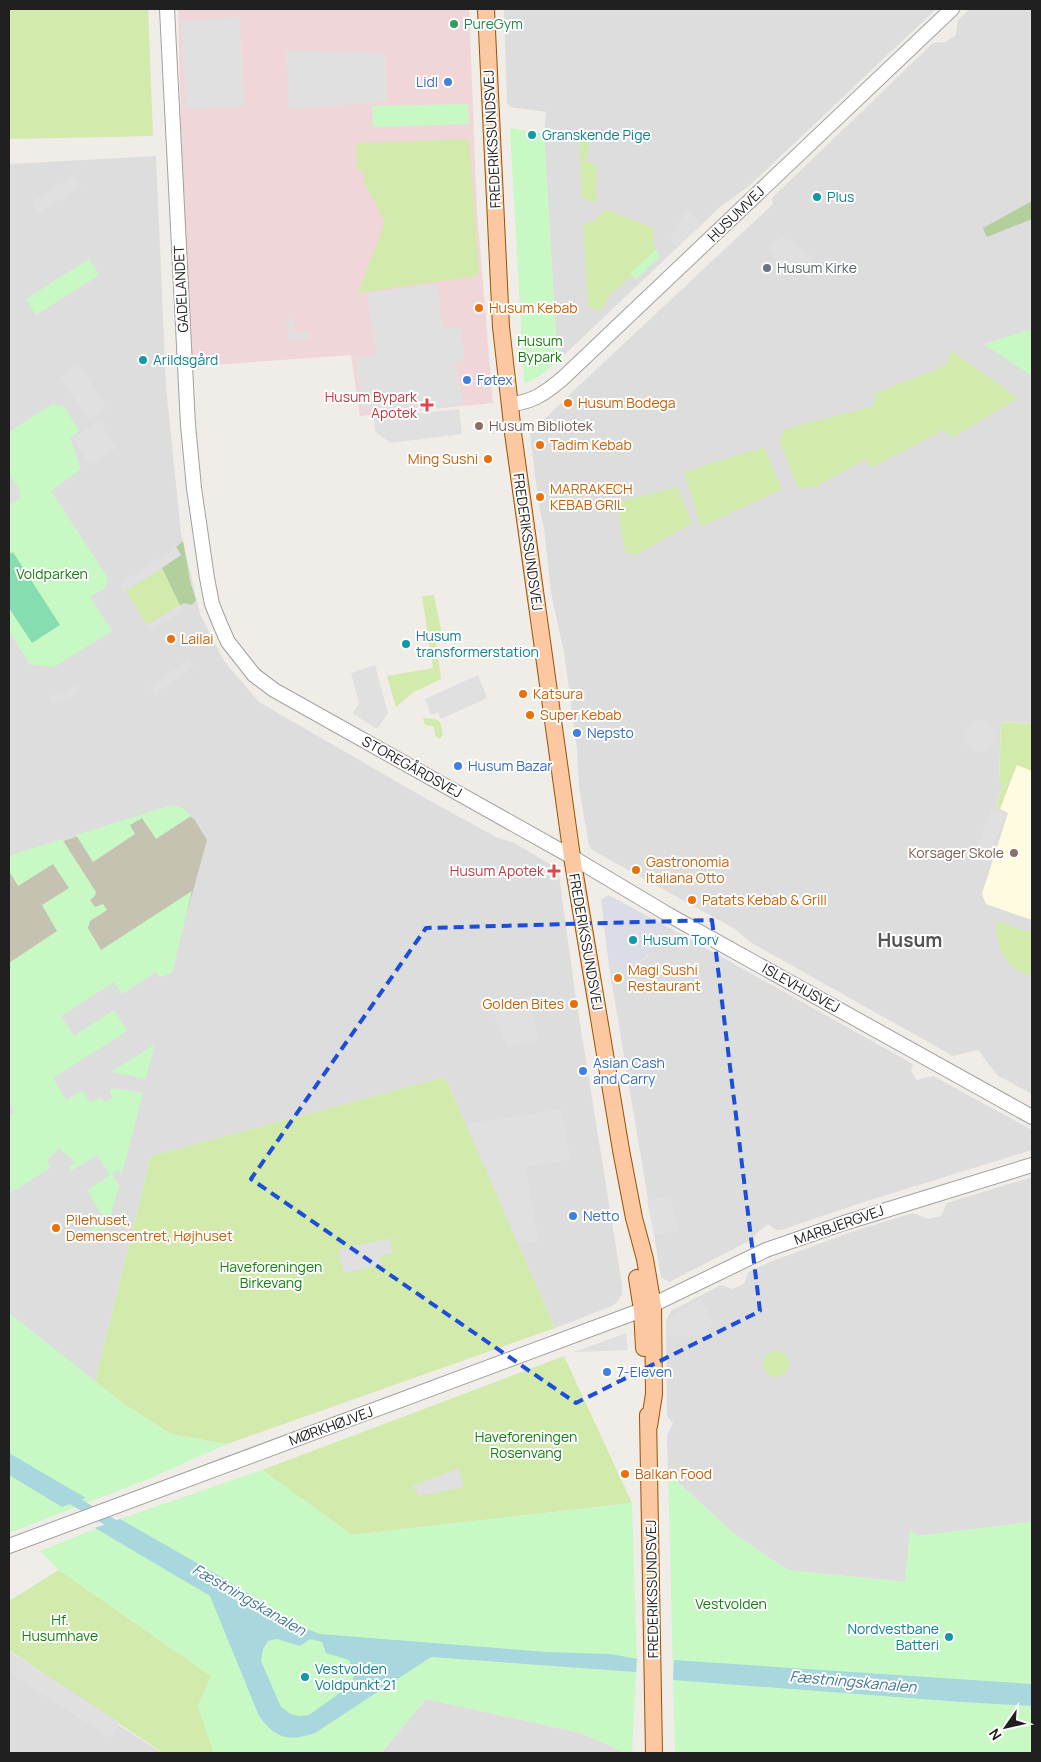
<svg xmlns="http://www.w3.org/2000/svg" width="1041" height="1762" viewBox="0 0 1041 1762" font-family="Manrope,sans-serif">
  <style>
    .residential { fill: #dedddd }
    .commercial { fill: #f1d6d9 }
    .education { fill: #fffbe1 }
    .construction { fill: #c5c2b2 }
    .grass { fill: #d3eaad }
    .forest { fill: #b2cf9c }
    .park { fill: #c8f9c5 }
    .pitch { fill: #86deb0 }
    .parking { fill: #e0e0e0 }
    .plaza { fill: #dbdce6 }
    .water { fill: #a8d8dd; fill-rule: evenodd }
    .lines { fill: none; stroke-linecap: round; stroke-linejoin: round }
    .canal { stroke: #a8d8dd; stroke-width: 10 }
    .minor-casing { stroke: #a1a1a1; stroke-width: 16 }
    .major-casing { stroke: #9b5301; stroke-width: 18 }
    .minor { stroke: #fff; stroke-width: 14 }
    .major { stroke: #fbc8a1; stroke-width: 16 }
    .marked { fill: none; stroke: #1d4ed8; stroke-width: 4; stroke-dasharray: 10 6; stroke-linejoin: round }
    .leisure-dot { fill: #2e9e5b; stroke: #fff; stroke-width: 2 }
    .shop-dot { fill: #3f7fe0; stroke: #fff; stroke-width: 2 }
    .culture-dot { fill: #0f9aa8; stroke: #fff; stroke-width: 2 }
    .worship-dot { fill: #6b7280; stroke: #fff; stroke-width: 2 }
    .food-dot { fill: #e8710a; stroke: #fff; stroke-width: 2 }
    .health-dot { fill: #e0444e; stroke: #fff; stroke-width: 2 }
    .education-dot { fill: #8d6e63; stroke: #fff; stroke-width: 2 }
    .labels { text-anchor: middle; stroke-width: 4; stroke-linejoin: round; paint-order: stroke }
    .leisure-label { font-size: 14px; fill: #27864d; stroke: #fff; text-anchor: start }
    .shop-label { font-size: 14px; fill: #366cbe; stroke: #fff; text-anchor: start }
    .culture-label { font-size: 14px; fill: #0d838f; stroke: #fff; text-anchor: start }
    .street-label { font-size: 14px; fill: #202020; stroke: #fff }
    .worship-label { font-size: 14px; fill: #5b616d; stroke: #fff; text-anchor: start }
    .food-label { font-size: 14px; fill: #c56008; stroke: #fff; text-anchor: start }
    .park-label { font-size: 14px; fill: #137f0d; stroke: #fff }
    .health-label { font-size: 14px; fill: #be3a42; stroke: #fff; text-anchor: end }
    .education-label { font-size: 14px; fill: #785e54; stroke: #fff; text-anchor: start }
    .water-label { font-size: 15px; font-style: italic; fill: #437998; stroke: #fff }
    .district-label { font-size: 19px; font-weight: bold; fill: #535353; stroke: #fff }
  </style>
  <rect width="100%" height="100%" fill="#f0ece7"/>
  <path class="residential" d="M504 9H936L749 186 720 207 564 355 558 346 556 337 544 134 546 112 510 107 507 103Z
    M970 9H1032V1094L997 1075 978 1050 953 1056 750 942 735 929 592 850 589 845 579 788 577 749 564 652 551 593 544 528 539 506 530 435 531 432 569 395 773 204 772 198 933 43 945 42 956 35 958 20Z
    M156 156 166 387 181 533 200 614 224 661 259 702 416 793 496 837 514 843 558 869 575 992 622 1285V1294L617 1302 610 1307 555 1328 445 1077 151 1156 95 1382 9 1313V164Z
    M668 927 913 1064 911 1070 916 1080 933 1076 1032 1130V1150L867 1201 781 1230H776L768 1224 757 1233 753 1239 669 1282 661 1277 609 966 640 961 647 957Z
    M1032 1177V1522L918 1536 910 1531 906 1582 787 1570 732 1532 668 1473 667 1435 673 1423 667 1416 666 1321 671 1311 721 1285 732 1289 744 1284 748 1272 770 1262 851 1232 913 1213 928 1219 941 1216 947 1203Z
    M9 1655 162 1753H9Z
    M426 1699 581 1733 626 1753H381Z"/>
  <path class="commercial" d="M178 9H469L477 212 493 403 360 416 351 355 187 367Z"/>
  <path class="education" d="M1001 722 1032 724V920L986 904 982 894 1008 813 996 807 1003 785 999 782Z"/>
  <path class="construction" d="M165 809 181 810 194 819 207 840 188 909 106 959 9 976V858Z"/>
  <path class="grass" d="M9 9H148L153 136 9 139Z
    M469 139 479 273 476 276 358 293 385 222 364 182 363 170H357L356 143Z
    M579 140 589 142 587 162 597 165 596 204 582 198Z
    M606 209 655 229 653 239 656 251 631 273 633 276 626 280 623 285 609 295 603 308 598 310 588 307 583 224 594 221Z
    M950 350 1018 398 952 438 944 430 871 468 866 459 813 488H798L780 442 784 429 874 406 875 393 945 366 949 359Z
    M764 447 782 489 701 527 684 472Z
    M677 487 692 523 637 555 625 552 618 510V502Z
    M162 568 180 605 147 625 126 591Z
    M434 595 443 639 436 642 441 679 414 692 396 707 387 676 433 668 422 596Z
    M423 718 435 719 440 722 443 734 440 739 435 736V732L433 726 425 725Z
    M1001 722 1032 724V771L1017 765 1000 809 996 807 1003 785 999 782Z
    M997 921 1032 933V976C1025 974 1017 971 1011 965 999 955 994 935 997 921Z
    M445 1077 555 1328 227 1444 171 1434 124 1404 95 1382 151 1156Z
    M763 1364a13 13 0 1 1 26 0a13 13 0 1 1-26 0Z
    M564 1356 632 1503 352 1535 262 1470Z
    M59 1570 211 1676 198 1706 214 1753H163L9 1650V1601Z"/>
  <path class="forest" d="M1032 201V219L987 237 983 228Z
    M183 541 190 581 196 600 192 605 185 603 180 605 162 568 181 555 176 547Z"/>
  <path class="park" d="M468 104 469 124 373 127 372 106Z
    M510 128 544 134 556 337 558 346 564 355 541 375 526 383 524 381Z
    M656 250 660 257 636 279 630 273Z
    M89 259 99 275 36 315 26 299Z
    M1032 329V376L984 344Z
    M52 404 64 406 79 431 70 438 81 469 51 491 108 578 105 588 90 597 112 631 54 667 29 664 9 631V504L20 498V491L9 474V432Z
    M172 805 182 808 191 816 156 839 142 818 130 825 135 834 93 862 76 835Z
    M62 839 96 892 95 896 90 900 95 907 103 904 107 910 90 921 88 928 101 950 192 891 172 973 160 977 156 972 122 994 114 982 61 1016 74 1036 114 1010 127 1031 53 1078 66 1100 82 1091 90 1102 100 1098 105 1102 112 1098 110 1092 112 1088 143 1093 122 1173 115 1170 112 1174 119 1185 108 1226 90 1238 87 1232 105 1220 87 1190 110 1175 97 1155 71 1171 69 1167 75 1162 59 1148 47 1161 51 1167 9 1194V1116L15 1112 9 1101V963L57 931 42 905 69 888 53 864 18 886 11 874 9 875V856Z
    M154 1045 146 1079 111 1072Z
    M9 1313 124 1404 171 1434 227 1444 151 1478 9 1533Z
    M262 1470 352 1535 632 1503 637 1659 632 1753H626L581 1733 426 1699 381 1753H214L198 1706 211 1676 59 1570 40 1551 120 1519Z
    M668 1473 732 1532 788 1570 905 1582 910 1530 918 1536 1032 1522V1753H675Z"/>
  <path class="pitch" d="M13 552 60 625 32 643 9 608V555Z"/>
  <path class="parking" d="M240 17 244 106 186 109 181 20Z
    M286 50 385 53 387 102 289 109Z
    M74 175 81 186 40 213 32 202Z
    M687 208 701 224 678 247 671 239Z
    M784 237 815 258 787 277 768 247Z
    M437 284 442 329 461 327 465 360 456 362 463 405 382 415 380 407 363 409 355 357 376 355 367 293Z
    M287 318H293L294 333 309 332V339L288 340Z
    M79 365 107 408 88 420 61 377Z
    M459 409 462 434 390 443 375 431 374 418Z
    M99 421 117 448 90 465 73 438Z
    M176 547 181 555 123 592 119 584Z
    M180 605 184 610 150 631 147 625Z
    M188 660 193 667 155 694 150 687Z
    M375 665 388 713 377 729 353 714 359 703 351 673Z
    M478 675 487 698 441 719 438 712 431 715 425 699Z
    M77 685 78 692 67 699 50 703V696L65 692Z
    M964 736a16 16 0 1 1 32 0a16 16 0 1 1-32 0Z
    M992 808 1005 814 990 856 976 851Z
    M530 997 538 1040 507 1046 490 1005Z
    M561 1109 570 1159 525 1167 539 1241 519 1244 467 1124Z
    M671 1196 678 1230 654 1235 647 1200Z
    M389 1238 393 1253 380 1256 382 1265 344 1273 339 1256 340 1249Z
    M700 1299 714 1323 708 1328V1336L670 1337 668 1324 671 1317Z
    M626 1333 628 1350 574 1352Z
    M459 1468 464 1487 419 1496 413 1486Z
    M9 1651 119 1722 111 1738 9 1673Z"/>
  <path class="plaza" d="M608 895 668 927 652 952 640 961 609 966 601 900Z"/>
  <path class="water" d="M9 1453 86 1498 62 1507 9 1475Z
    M120 1519 218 1575 304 1628 320 1634 547 1652 611 1654 637 1659 636 1672 431 1657 315 1733C288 1742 276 1739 259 1716L210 1596 95 1528ZM277 1639 300 1646 310 1639 322 1642 326 1653 349 1660 354 1674 352 1684 309 1715 299 1716 291 1714 281 1707 261 1661 263 1649 268 1641Z
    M674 1660 1032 1684V1706L961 1702 673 1680Z"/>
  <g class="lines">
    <path class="canal" d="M64 1495 120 1528"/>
    <g class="minor-casing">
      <path id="minor" d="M167 9 188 425 194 488 207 578 212 604 220 624 228 642 254 675 274 690 572 857 669 915 1032 1117
        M511 404C533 402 545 393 562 379L952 9
        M9 1546 642 1310 766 1250 844 1223 1032 1165"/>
    </g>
    <g class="major-casing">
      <path id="major" d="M486 9 501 327 513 433 572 857 621 1150 634 1218 645 1259 653 1306 654 1394 649 1426
        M637 1278 642 1310 644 1348
        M648 1415 654 1753"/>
    </g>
    <use href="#minor" class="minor"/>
    <use href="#major" class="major"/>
  </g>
  <path class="marked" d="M712 920 760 1311 576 1403 251 1179 426 928Z"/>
  <circle class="leisure-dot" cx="454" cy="24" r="5"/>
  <g class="shop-dot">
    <circle cx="448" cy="82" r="5"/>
    <circle cx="467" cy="380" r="5"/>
    <circle cx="577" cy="733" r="5"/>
    <circle cx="458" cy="766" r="5"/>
    <circle cx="583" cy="1071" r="5"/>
    <circle cx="573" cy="1216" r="5"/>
    <circle cx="607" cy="1372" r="5"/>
  </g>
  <g class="culture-dot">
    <circle cx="532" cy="135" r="5"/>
    <circle cx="817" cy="197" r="5"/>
    <circle cx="143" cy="360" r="5"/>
    <circle cx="406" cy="644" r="5"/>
    <circle cx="633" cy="940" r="5"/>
    <circle cx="949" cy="1637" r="5"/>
    <circle cx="305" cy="1677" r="5"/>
  </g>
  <circle class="worship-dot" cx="767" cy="268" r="5"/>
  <g class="food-dot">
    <circle cx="479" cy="308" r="5"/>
    <circle cx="568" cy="403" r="5"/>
    <circle cx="540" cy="445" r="5"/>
    <circle cx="488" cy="459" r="5"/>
    <circle cx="540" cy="497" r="5"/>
    <circle cx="171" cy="639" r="5"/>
    <circle cx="523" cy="694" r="5"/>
    <circle cx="530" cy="715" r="5"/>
    <circle cx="636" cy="870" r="5"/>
    <circle cx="692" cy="900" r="5"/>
    <circle cx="618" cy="978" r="5"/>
    <circle cx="574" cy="1004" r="5"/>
    <circle cx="56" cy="1228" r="5"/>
    <circle cx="625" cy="1474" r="5"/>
  </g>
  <g class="health-dot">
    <path d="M424.5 397.5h5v5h5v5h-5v5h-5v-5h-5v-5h5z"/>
    <path d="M551.5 863.5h5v5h5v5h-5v5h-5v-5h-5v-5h5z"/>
  </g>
  <g class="education-dot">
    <circle cx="479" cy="426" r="5"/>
    <circle cx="1014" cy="853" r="5"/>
  </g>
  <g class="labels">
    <g class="leisure-label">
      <text x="464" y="29">PureGym</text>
    </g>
    <g class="shop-label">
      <text x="438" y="87" text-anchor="end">Lidl</text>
      <text x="477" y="385">Føtex</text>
      <text x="587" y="738">Nepsto</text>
      <text x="468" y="771">Husum Bazar</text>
      <text x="593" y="1068">Asian Cash<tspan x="593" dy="16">and Carry</tspan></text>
      <text x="583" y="1221">Netto</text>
      <text x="617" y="1377">7-Eleven</text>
    </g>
    <g class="culture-label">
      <text x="542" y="140">Granskende Pige</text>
      <text x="827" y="202">Plus</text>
      <text x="153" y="365">Arildsgård</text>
      <text x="416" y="641">Husum<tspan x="416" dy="16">transformerstation</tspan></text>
      <text x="643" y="945">Husum Torv</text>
      <text x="939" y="1634" text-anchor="end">Nordvestbane<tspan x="939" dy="16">Batteri</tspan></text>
      <text x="315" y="1674">Vestvolden<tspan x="315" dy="16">Voldpunkt 21</tspan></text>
    </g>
    <g class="street-label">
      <text transform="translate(492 139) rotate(-93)" y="5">FREDERIKSSUNDSVEJ</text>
      <text transform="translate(736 214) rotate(-44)" y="5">HUSUMVEJ</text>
      <text transform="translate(181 289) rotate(-93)" y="5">GADELANDET</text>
      <text transform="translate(528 542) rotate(82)" y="5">FREDERIKSSUNDSVEJ</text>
      <text transform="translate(412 767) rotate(29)" y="5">STOREGÅRDSVEJ</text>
      <text transform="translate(586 942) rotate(80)" y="5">FREDERIKSSUNDSVEJ</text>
      <text transform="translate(801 988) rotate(29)" y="5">ISLEVHUSVEJ</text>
      <text transform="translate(839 1225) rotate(-19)" y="5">MARBJERGVEJ</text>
      <text transform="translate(331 1426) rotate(-20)" y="5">MØRKHØJVEJ</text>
      <text transform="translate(652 1589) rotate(-91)" y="5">FREDERIKSSUNDSVEJ</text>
    </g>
    <g class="worship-label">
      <text x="777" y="273">Husum Kirke</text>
    </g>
    <g class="food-label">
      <text x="489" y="313">Husum Kebab</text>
      <text x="578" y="408">Husum Bodega</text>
      <text x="550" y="450">Tadim Kebab</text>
      <text x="478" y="464" text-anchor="end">Ming Sushi</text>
      <text x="550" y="494">MARRAKECH<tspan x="550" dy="16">KEBAB GRIL</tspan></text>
      <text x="181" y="644">Lailai</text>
      <text x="533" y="699">Katsura</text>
      <text x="540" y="720">Super Kebab</text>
      <text x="646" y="867">Gastronomia<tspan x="646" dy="16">Italiana Otto</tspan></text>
      <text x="702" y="905">Patats Kebab &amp; Grill</text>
      <text x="628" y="975">Magi Sushi<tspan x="628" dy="16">Restaurant</tspan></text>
      <text x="564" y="1009" text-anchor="end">Golden Bites</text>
      <text x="66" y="1225">Pilehuset,<tspan x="66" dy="16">Demenscentret, Højhuset</tspan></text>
      <text x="635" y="1479">Balkan Food</text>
    </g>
    <g class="park-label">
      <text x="540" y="346">Husum<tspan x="540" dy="16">Bypark</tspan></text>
      <text x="52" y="579">Voldparken</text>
      <text x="271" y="1272">Haveforeningen<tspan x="271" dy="16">Birkevang</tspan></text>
      <text x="526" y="1442">Haveforeningen<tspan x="526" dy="16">Rosenvang</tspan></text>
      <text x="731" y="1609">Vestvolden</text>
      <text x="60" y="1625">Hf.<tspan x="60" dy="16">Husumhave</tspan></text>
    </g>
    <g class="health-label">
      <text x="417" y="402">Husum Bypark<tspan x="417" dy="16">Apotek</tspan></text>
      <text x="544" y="876">Husum Apotek</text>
    </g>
    <g class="education-label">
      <text x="489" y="431">Husum Bibliotek</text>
      <text x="1004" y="858" text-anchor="end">Korsager Skole</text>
    </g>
    <g class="water-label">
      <text transform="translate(249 1600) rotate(30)" y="5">Fæstningskanalen</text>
      <text transform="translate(853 1682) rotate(5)" y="5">Fæstningskanalen</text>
    </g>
    <g class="district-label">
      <text x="910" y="947">Husum</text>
    </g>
  </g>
  <rect width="1041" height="1762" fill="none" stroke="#202020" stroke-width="20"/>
  <g transform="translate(1006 1727) rotate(236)" stroke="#ffffff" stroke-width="4" paint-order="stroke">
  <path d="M0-4L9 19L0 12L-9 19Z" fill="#202020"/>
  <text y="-8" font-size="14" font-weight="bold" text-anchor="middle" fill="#202020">N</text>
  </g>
</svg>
